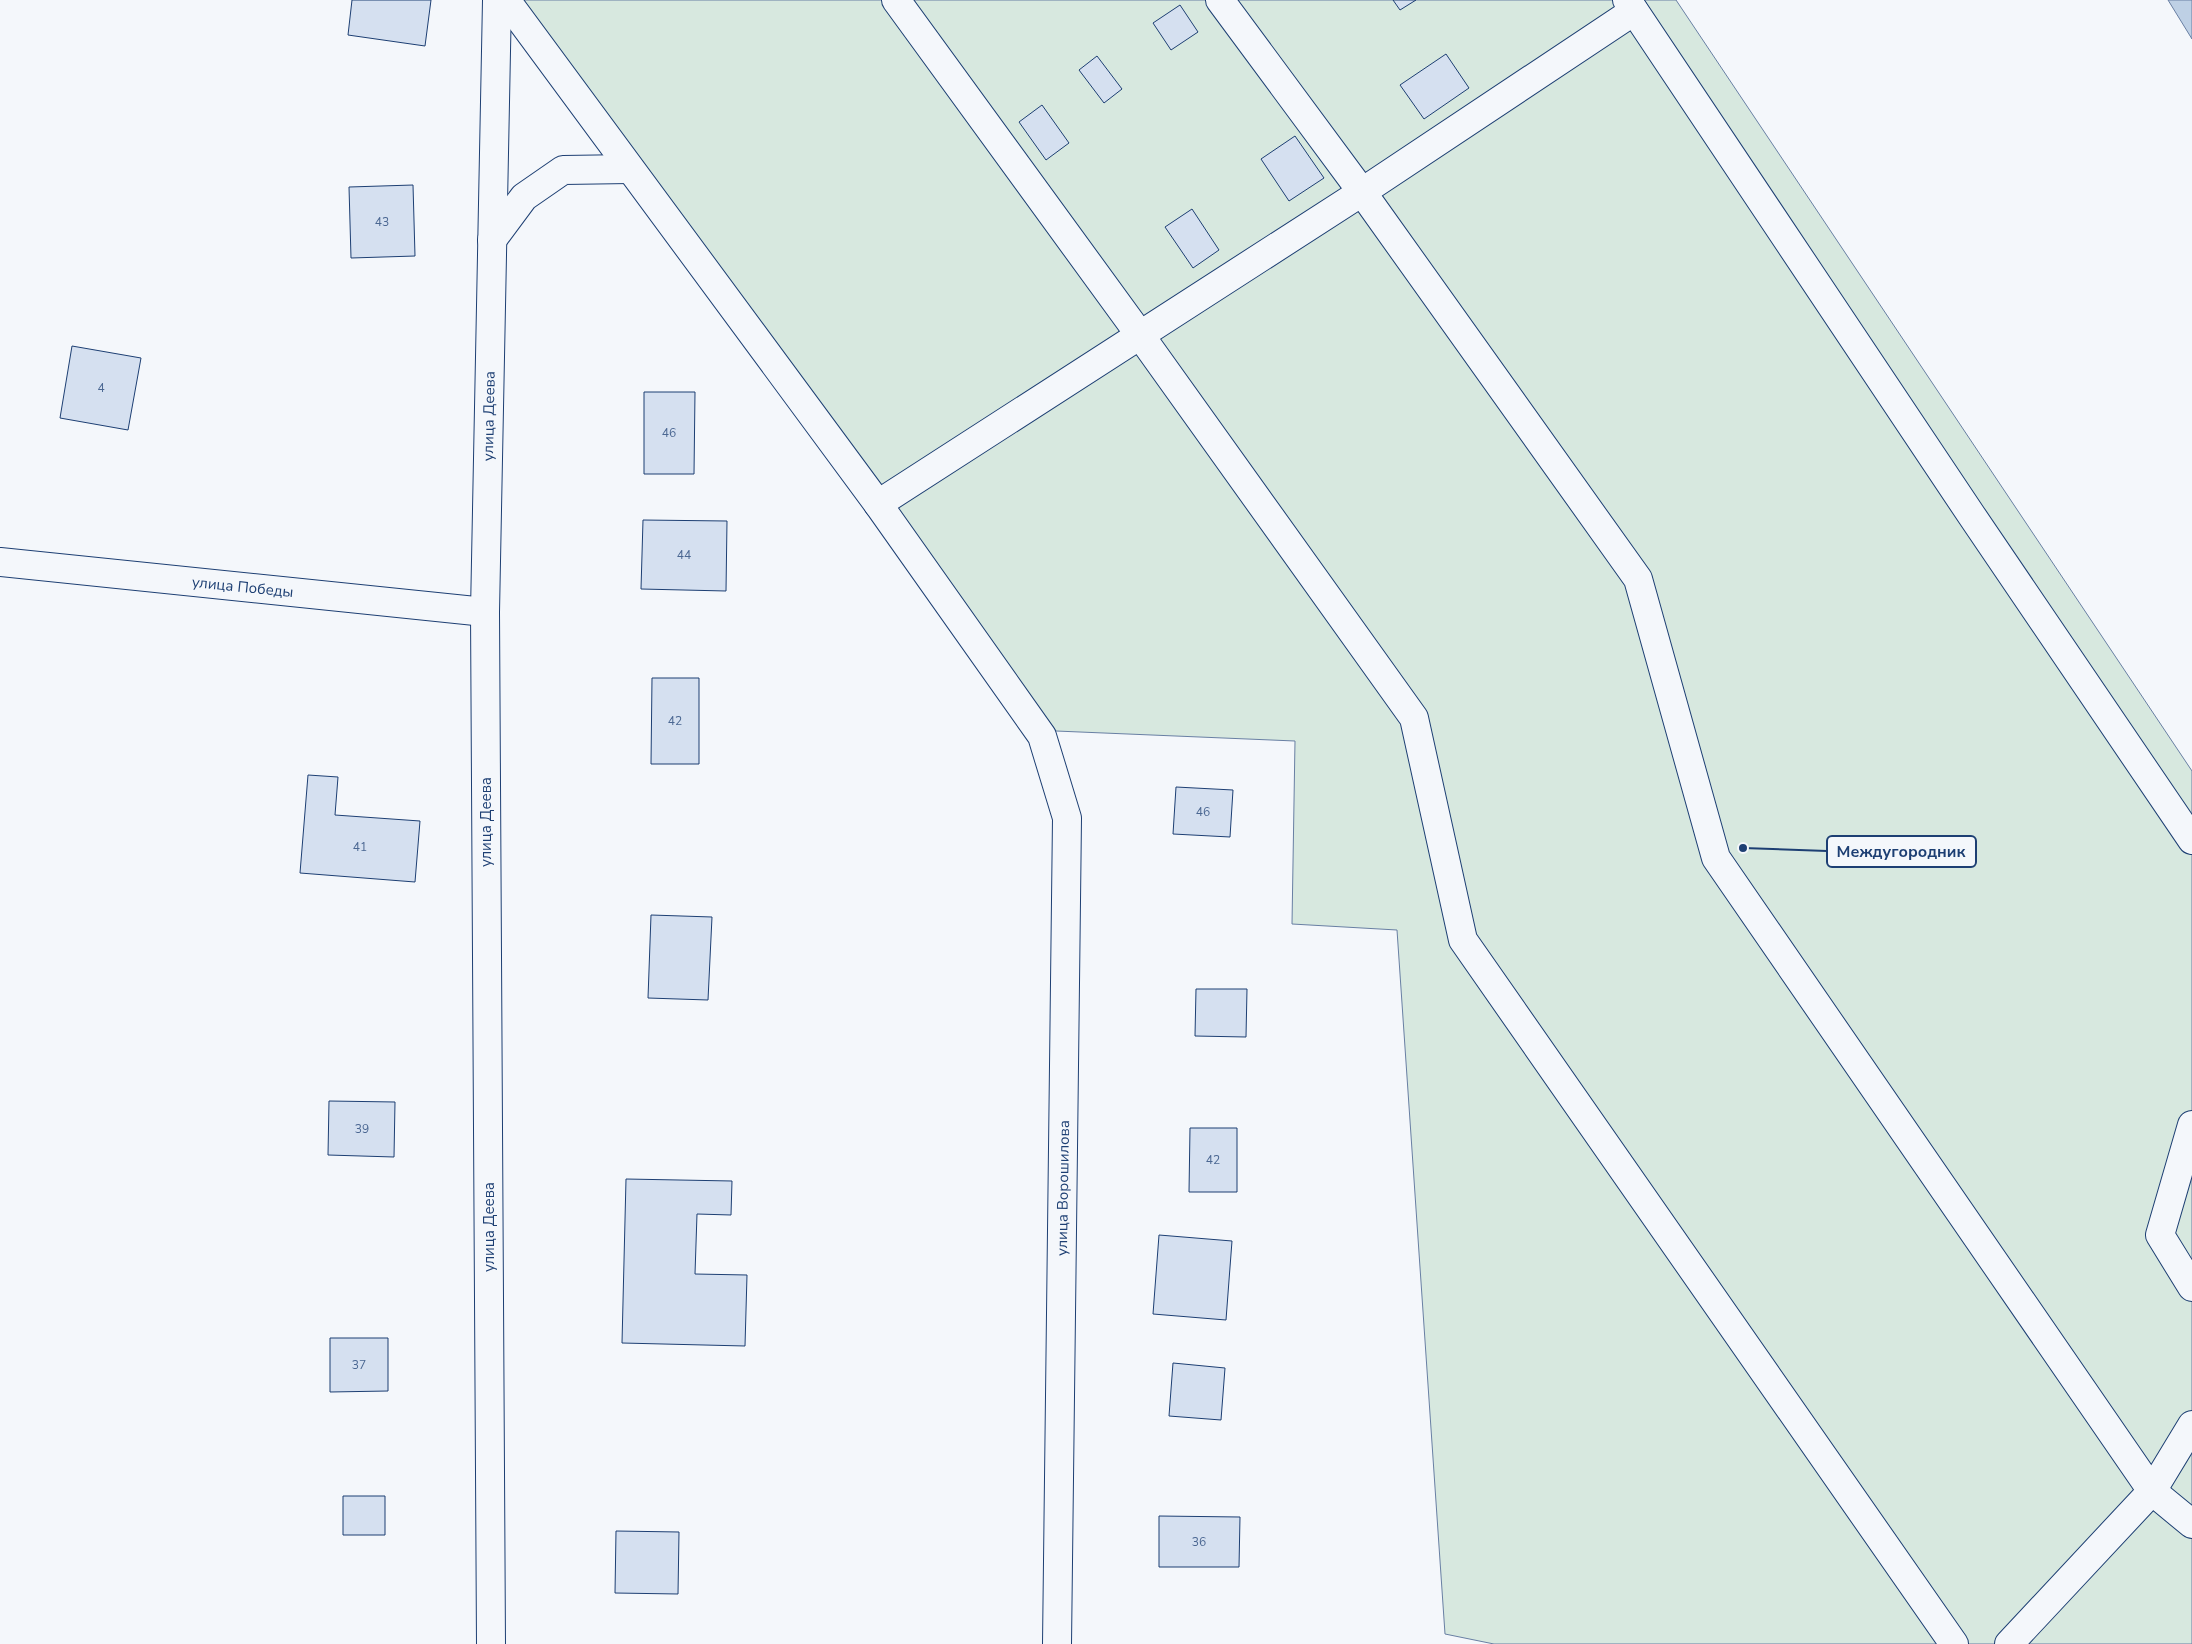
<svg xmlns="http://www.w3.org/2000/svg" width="2192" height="1644" viewBox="0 0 2192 1644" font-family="'Nunito Sans',sans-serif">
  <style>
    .green { fill: #d7e8df; stroke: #687fa3 }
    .water { fill: #bed0e5; stroke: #687fa3 }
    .building { fill: #d5e0f0; stroke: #1d3f73 }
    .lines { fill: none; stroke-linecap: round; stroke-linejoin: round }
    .minor-casing { stroke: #1d3f73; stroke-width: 30 }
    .minor { stroke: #f4f7fb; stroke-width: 28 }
    .labels { text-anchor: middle; stroke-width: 4; stroke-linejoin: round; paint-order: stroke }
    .number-label { font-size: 12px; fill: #4b6792 }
    .street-label { font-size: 15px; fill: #1d3f73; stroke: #f4f7fb }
    .leader { fill: none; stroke: #1d3f73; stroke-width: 2 }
    .callout-dot { fill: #1d3f73; stroke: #f4f7fb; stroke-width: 2 }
    .callout { fill: #f4f7fb; stroke: #1d3f73; stroke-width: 2 }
    .callout-label { font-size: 16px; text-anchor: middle; font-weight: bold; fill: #1d3f73 }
  </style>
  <rect width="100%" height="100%" fill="#f4f7fb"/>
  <path class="green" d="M503 0H1676L2192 771V1644H1494L1445 1634 1397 930 1292 924 1295 741 1056 731Z"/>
  <path class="water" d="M2168 0H2192V39Z"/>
  <path class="building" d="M352 0H431L425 46 348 35Z
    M1393 0H1416L1400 10Z
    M1180 5 1198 32 1171 50 1153 23Z
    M1446 54 1469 88 1424 119 1400 85Z
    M1097 56 1122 89 1104 103 1079 70Z
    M1042 105 1069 143 1046 160 1019 122Z
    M1295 136 1324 178 1289 201 1261 159Z
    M413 185 415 256 351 258 349 187Z
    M1192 209 1219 250 1193 268 1165 227Z
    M72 346 141 358 128 430 60 418Z
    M644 392H695L694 474H644Z
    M643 520 727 521 726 591 641 589Z
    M652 678H699V764H651Z
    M308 775 338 777 335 815 420 821 415 882 300 873Z
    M1176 787 1233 790 1230 837 1173 834Z
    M651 915 712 917 708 1000 648 998Z
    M1196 989H1247L1246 1037 1195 1036Z
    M329 1101 395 1102 394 1157 328 1155Z
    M1190 1128H1237V1192H1189Z
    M626 1179 732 1181 731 1215 697 1214 695 1274 747 1275 745 1346 622 1343Z
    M1159 1235 1232 1241 1226 1320 1153 1314Z
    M330 1338H388V1391L330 1392Z
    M1173 1363 1225 1368 1221 1420 1169 1416Z
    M343 1496H385V1535H343Z
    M1159 1516 1240 1517 1239 1567H1159Z
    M616 1531 679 1532 678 1594 615 1593Z"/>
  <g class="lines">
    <g class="minor-casing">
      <g id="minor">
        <path d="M506 0 878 504 1042 736 1067 818 1057 1644"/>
        <path d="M896 0 1140 335 1414 718 1463 940 1954 1644"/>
        <path d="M1220 0 1362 192 1638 579 1716 858 2152 1491 2192 1524"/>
        <path d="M1627 0 1972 516 2192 840"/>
        <path d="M492 240 524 197 563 170 630 169"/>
        <path d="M878 504 1362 192 1634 11"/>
        <path id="s1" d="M0 562 485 612"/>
        <path d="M2192 1125 2160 1235 2192 1287"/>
        <path id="s2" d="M491 1644 485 612 497 0"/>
        <path d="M2009 1644 2152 1491 2192 1425"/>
      </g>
    </g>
    <use href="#minor" class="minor"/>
  </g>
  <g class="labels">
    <g class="number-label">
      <text x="382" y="226">43</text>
      <text x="101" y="392">4</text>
      <text x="669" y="437">46</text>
      <text x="684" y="559">44</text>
      <text x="675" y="725">42</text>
      <text x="1203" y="816">46</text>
      <text x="360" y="851">41</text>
      <text x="362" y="1133">39</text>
      <text x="1213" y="1164">42</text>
      <text x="359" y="1369">37</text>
      <text x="1199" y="1546">36</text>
    </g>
    <g class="street-label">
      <text dy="5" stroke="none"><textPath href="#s2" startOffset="1228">улица Деева</textPath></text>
      <text dy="5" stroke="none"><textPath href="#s1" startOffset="244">улица Победы</textPath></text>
      <text transform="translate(486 822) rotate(-90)" y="5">улица Деева</text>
      <text transform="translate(1063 1188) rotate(-89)" y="5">улица Ворошилова</text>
      <text transform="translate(489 1227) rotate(-90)" y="5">улица Деева</text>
    </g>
  </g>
  <path class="leader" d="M1743 848L1827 851"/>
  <circle class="callout-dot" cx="1743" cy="848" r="5"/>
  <rect class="callout" x="1827" y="836" width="149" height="31" rx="5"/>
  <g class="callout-label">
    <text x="1901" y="857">Междугородник</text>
  </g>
</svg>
